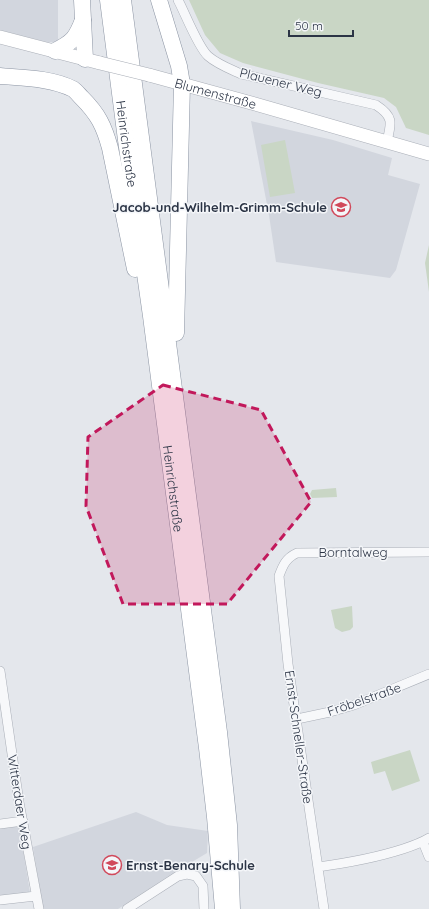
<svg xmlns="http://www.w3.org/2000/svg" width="429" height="909" viewBox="0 0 429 909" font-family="Quicksand,sans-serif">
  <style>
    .built { fill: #d2d6de }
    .green { fill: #c9d6c5 }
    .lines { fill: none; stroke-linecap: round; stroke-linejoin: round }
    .street-casing { stroke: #a9aeb7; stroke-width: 10 }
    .secondary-casing { stroke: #a9aeb7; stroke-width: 14 }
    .highway-casing { stroke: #8b94a3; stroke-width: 17 }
    .street { stroke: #f7f8fa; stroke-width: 9 }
    .secondary { stroke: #fff; stroke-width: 13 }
    .highway { stroke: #fff; stroke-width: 16 }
    .secondary-bridge-casing { stroke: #a9aeb7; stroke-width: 14; stroke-linecap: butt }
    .secondary-bridge { stroke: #fff; stroke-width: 13 }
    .marked { fill: #c2185b; fill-opacity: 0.2; stroke: #c2185b; stroke-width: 3; stroke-dasharray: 8 5; stroke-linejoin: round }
    .labels { text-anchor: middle; stroke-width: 3; stroke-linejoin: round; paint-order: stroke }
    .street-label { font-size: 13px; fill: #2b3445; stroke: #f4f6f9 }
    .poi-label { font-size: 13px; font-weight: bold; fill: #2b3445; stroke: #f4f6f9; text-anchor: end }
  </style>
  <rect width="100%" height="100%" fill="#e4e7ec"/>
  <path class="built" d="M0 0H58V42H47L0 30Z
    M251 121 333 140 392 158 388 175 420 184 396 270 390 278 276 262 269 215Z
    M136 812 167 825 208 831 207 853 167 877 118 909H43L33 847Z
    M18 819 31 899 0 904V821Z"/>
  <path class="green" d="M189 0H429V135L406 128 396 107 384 98 318 83 243 63 220 53 205 35Z
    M285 140 295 193 270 197 261 145Z
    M429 245V292L425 263Z
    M336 488 337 497 312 498 310 494 312 490Z
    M352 606 353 627 350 630 342 632 335 628 331 610Z
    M410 750 420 781 392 791 385 771 374 774 371 762Z"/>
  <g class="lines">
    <g class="street-casing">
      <path id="street" d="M178 0C185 13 198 47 208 56 217 64 230 69 241 74L376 105C393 116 392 122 387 141
        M0 671 19 802 39 909
        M297 719 330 712 354 705 429 674
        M0 824 23 821
        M423 842 429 857
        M318 867C347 863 375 858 403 849 412 846 421 843 429 838
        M0 900 36 896
        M127 909 178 876 187 874 196 876 203 886 204 909
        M324 909 288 664 279 576C283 565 286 558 297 553L429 552"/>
    </g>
    <g class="secondary-casing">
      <g id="secondary">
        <path d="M0 37 100 63"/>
        <path id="s1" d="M149 75 255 104 429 154"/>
      </g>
    </g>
    <g class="highway-casing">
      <g id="highway">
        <path d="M82 0 85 59"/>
        <path id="s2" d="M108 0 126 140 151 316 207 748 215 817 223 909"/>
        <path d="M123 0 219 732 229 825 232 909"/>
        <path d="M159 0 179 66 182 84 176 333"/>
        <path d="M55 51C73 42 76 38 83 20"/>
        <path d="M0 76C24 78 51 78 73 89 76 91 79 95 82 98 98 114 104 126 110 148L135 269"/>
      </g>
    </g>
    <use href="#street" class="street"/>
    <use href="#secondary" class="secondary"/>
    <use href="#highway" class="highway"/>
    <g class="secondary-bridge-casing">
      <path id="secondary-bridge" d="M100 63 149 75"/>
    </g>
    <use href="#secondary-bridge" class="secondary-bridge"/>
  </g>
  <path class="marked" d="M163 385 261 410 311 502 227 604H123L86 506 88 437Z"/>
  <defs>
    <g id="school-ring" transform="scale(1)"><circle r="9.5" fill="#f4f6f9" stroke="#d1495b" stroke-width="1.5"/><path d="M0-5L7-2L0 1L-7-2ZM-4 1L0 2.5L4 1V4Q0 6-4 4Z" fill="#d1495b"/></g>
  </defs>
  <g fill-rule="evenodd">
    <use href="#school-ring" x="341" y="207"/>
    <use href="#school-ring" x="112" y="865"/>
  </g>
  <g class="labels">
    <g class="street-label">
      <text transform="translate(281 82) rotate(14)" y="5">Plauener Weg</text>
      <text dy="5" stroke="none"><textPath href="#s1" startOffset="69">Blumenstraße</textPath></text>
      <text dy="5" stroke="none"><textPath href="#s2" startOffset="145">Heinrichstraße</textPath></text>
      <text dy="5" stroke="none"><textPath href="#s2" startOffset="493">Heinrichstraße</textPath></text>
      <text x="353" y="557">Borntalweg</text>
      <text transform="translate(364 699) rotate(-19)" y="5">Fröbelstraße</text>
      <text transform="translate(299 737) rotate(82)" y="5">Ernst-Schneller-Straße</text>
      <text transform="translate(20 802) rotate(81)" y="5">Witterdaer Weg</text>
    </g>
    <g class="poi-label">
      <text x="327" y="212">Jacob-und-Wilhelm-Grimm-Schule</text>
      <text x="126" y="870" text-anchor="start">Ernst-Benary-Schule</text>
    </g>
  </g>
  <path d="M289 30v6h64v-6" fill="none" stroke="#2b3445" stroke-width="2"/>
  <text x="295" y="30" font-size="12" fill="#2b3445" stroke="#f4f6f9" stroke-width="3" paint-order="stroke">50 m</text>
</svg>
